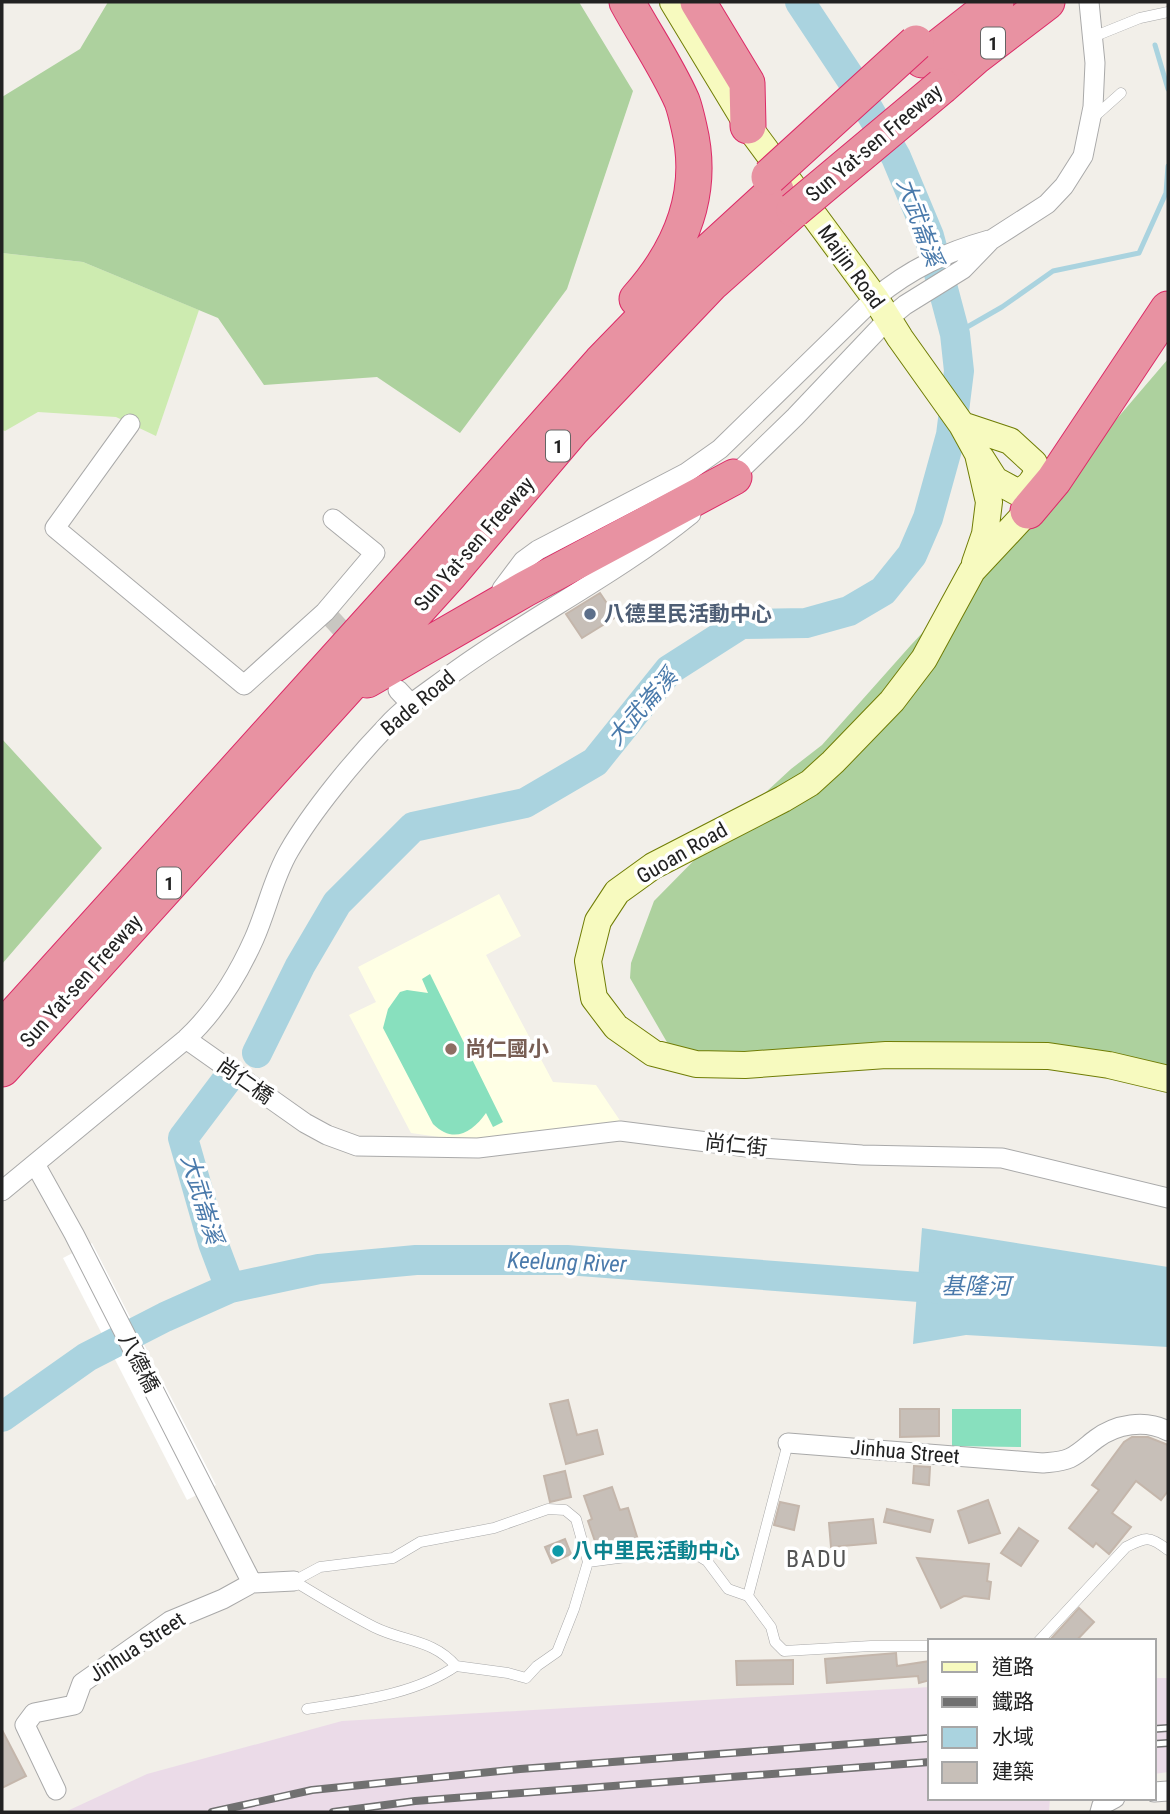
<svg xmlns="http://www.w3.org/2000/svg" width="1170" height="1814" viewBox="0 0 1170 1814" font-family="'Roboto Condensed','Noto Sans TC',sans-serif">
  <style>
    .industrial { fill: #ebdbe8 }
    .education { fill: #ffffe5 }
    .grass { fill: #cdebb0 }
    .forest { fill: #add19e }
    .pitch { fill: #88e0be }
    .water { fill: #aad3df }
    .pier { fill: #fff }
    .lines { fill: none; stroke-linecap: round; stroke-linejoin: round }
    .stream { stroke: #aad3df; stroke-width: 5 }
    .river { stroke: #aad3df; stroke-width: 30 }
    .building { fill: #c7bfb8; stroke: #c4b6ab; stroke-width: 2 }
    .street-tunnel { stroke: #c8c6c1; stroke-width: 19; stroke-dasharray: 19 10; stroke-linecap: butt }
    .lane-casing { stroke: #a9a9a9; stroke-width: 11 }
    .street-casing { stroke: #a9a9a9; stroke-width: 21 }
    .secondary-casing { stroke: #707d05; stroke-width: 28 }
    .highway-casing { stroke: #dc2a67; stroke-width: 37 }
    .lane { stroke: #fff; stroke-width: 10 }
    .street { stroke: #fff; stroke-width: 19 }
    .secondary { stroke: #f7fabf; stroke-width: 26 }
    .highway { stroke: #e892a2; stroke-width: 35 }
    .rail-casing { stroke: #707070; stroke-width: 8 }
    .rail { stroke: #fff; stroke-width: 5; stroke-dasharray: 16; stroke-linecap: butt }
    .highway-bridge-casing { stroke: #dc2a67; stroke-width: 37; stroke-linecap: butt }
    .highway-bridge { stroke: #e892a2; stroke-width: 35 }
    .service-dot { fill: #5c6f8a; stroke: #fff; stroke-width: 2.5 }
    .education-dot { fill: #8d6e63; stroke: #fff; stroke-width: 2.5 }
    .culture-dot { fill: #0f9aa8; stroke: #fff; stroke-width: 2.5 }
    .labels { text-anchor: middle; stroke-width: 7; stroke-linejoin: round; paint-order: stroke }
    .shield { fill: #fff; stroke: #646464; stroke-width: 2 }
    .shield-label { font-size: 19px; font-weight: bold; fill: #222 }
    .street-label { font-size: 21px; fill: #222; stroke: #fff }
    .service-label { font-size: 21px; font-weight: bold; fill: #4e5e75; stroke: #fff; text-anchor: start }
    .education-label { font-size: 21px; font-weight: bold; fill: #785e54; stroke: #fff; text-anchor: start }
    .culture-label { font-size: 21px; font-weight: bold; fill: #0d838f; stroke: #fff; text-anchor: start }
    .water-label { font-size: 23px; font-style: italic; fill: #4a7aab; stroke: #fff }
    .quarter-label { font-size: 24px; letter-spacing: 2px; fill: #555; stroke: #fff }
  </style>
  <rect width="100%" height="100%" fill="#f2efe9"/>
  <path class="industrial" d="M1154 1678H1168V1772L1154 1774Z
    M930 1687V1798H1050L1049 1812H65L147 1774 342 1721Z"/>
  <path class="education" d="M499 894 521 936 486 955 553 1082 596 1085 623 1125 474 1142 411 1133 349 1015 376 1002 358 967Z"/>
  <path class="grass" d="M2 253 83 262 199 310 156 436 116 417 38 412 5 431 2 430Z"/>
  <path class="forest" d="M108 2H579L633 91 567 289 460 433 377 377 264 385 218 318 83 262 2 253V97L80 49Z
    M1168 359V1068L732 1063 668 1044 630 978 631 963 654 901 717 837 791 769 822 745 911 645 1055 491Z
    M2 739 102 848 2 964Z"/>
  <path class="pitch" d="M430 974 503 1122 493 1127 486 1113C472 1133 453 1144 433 1124L383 1028 388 1009 400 992 407 990 428 993 422 979Z
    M952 1409H1021V1447L952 1446Z"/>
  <path class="water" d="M922 1228 1168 1267V1347L966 1335 913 1344Z"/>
  <path class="pier" d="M92 1243 216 1485 187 1500 63 1258Z"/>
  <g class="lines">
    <path class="stream" d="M1155 45 1168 89
      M955 334 1002 307 1053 271 1139 253 1166 193 1168 166"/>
    <path class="river" d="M257 1053 300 966 337 903 413 827 525 803 595 762 669 670 741 624 806 623 849 611 883 591 912 555 928 518 951 435 959 371 955 334 929 236 896 157 851 79 800 2
      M226 1081 183 1138 213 1243 230 1288
      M2 1417 87 1357 165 1317 230 1288 319 1269 416 1260H567L959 1290"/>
  </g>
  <path class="building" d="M600 593 616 617 582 638 566 614Z
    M568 1400 577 1435 597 1430 603 1454 566 1464 550 1404Z
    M900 1409H939V1436L900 1437Z
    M1132 1437H1148L1168 1445V1491L1161 1500 1136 1481 1112 1513 1131 1527 1109 1554 1096 1543 1093 1547 1069 1528 1099 1490 1092 1485 1124 1442Z
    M914 1466 930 1467 929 1485 913 1483Z
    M565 1471 571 1497 550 1502 544 1476Z
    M612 1487 620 1510 628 1508 639 1543 614 1551 599 1553 588 1521 592 1519 584 1496Z
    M988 1500 1000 1533 969 1543 958 1511Z
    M780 1502 799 1506 794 1530 774 1525Z
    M887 1509 933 1520 930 1532 884 1522Z
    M873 1519 876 1543 831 1547 829 1523Z
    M1019 1528 1038 1541 1021 1566 1001 1553Z
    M565 1539 571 1554 552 1563 545 1547Z
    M917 1558 989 1564 987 1581 991 1582 989 1599 964 1596 941 1608Z
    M1079 1608 1094 1622 1076 1641H1049Z
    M896 1653 897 1666 930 1661V1680L919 1683 918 1676 827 1683 825 1659Z
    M793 1660V1684L737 1685 736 1661Z
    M2 1730 26 1776 2 1788Z"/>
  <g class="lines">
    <path class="street-tunnel" d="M330 617 357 646"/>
    <g class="lane-casing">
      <path id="lane" d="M1093 37 1140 18 1168 12
        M1093 118 1121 93
        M294 1581C320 1597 347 1613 374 1627 404 1642 433 1639 456 1666L508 1673 526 1678 537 1666 557 1652 574 1609 588 1562 687 1549 707 1561 728 1589 748 1596 771 1627 775 1642 784 1651 871 1646H930
        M294 1581 320 1567 393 1558 420 1542 494 1528 548 1509 565 1510 576 1519 588 1562
        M748 1596 788 1443
        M1039 1641 1126 1547C1146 1537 1149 1535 1168 1550
        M307 1709C357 1701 414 1695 456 1666"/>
    </g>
    <g class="street-casing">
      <path id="street" d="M130 424 55 528 244 685 325 612 375 553 333 519
        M727 483 795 417 888 319 905 305 963 269 991 240 1047 204 1064 186 1083 156 1093 107 1095 63 1089 2
        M502 589 523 561 538 550 686 473 720 449 875 298C910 269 946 252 989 240
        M398 690 411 704
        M186 1039 305 1123 327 1135 357 1146 478 1148 620 1131 747 1147 862 1155 1002 1158 1168 1198
        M35 1164 74 1234 252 1583
        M2 1191 186 1039C216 1011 237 977 254 939 267 910 273 878 289 851 312 811 355 759 387 726 406 705 431 690 453 673 530 617 617 574 691 514
        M788 1443 1043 1463C1052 1462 1061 1462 1070 1458 1079 1454 1088 1445 1096 1439 1116 1424 1145 1419 1168 1431
        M56 1790 25 1725 34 1713 74 1705 82 1683 170 1621 223 1599 252 1583 294 1581
        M1154 1792 1168 1791
        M1100 1812 1102 1805 1115 1798"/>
    </g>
    <g class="secondary-casing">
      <path id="secondary" d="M673 2 748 126 875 298 900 338 962 425 978 454 989 502 985 534 975 563
        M962 425 1010 441 1034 463 1037 471 1036 491 1028 511 972 571 924 659 892 701 833 762 810 783 783 799 653 866 617 892 598 921 588 961 594 998 616 1027 653 1053 696 1064 745 1065 886 1055 1048 1056 1109 1065 1168 1079
        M981 458 995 480 1017 492C1028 488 1034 482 1037 471"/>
    </g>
    <g class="highway-casing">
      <path id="highway" d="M627 2C645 35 667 67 682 101 685 109 687 118 689 127 705 193 681 250 637 299
        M698 2 747 83 748 126
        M922 60 996 2
        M942 86 975 57 1047 2
        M1028 511 1054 480 1168 309
        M367 680 525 589 734 477
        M2 1029 430 555 601 362 704 256 776 190
        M2 1069 450 574 572 430 711 284 794 210"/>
    </g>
    <use href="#lane" class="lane"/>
    <use href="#street" class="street"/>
    <use href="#secondary" class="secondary"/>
    <use href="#highway" class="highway"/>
    <g class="rail-casing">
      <path id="rail" d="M1154 1729 1168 1728
        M1154 1744 1168 1743
        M212 1812 312 1790 520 1769 930 1738
        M333 1812 415 1801 930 1762"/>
    </g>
    <use href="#rail" class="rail"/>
    <g class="highway-bridge-casing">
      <path id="highway-bridge" d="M769 177 916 43
        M794 210 942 86"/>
    </g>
    <use href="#highway-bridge" class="highway-bridge"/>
  </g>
  <circle class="service-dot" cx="590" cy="614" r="7"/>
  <circle class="education-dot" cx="451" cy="1049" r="7"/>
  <circle class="culture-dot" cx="558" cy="1551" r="7"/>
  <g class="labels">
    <g class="shield">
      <rect x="981" y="27.5" width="24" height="31" rx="5"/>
      <rect x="546" y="430.5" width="24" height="31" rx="5"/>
      <rect x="157" y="867.5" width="24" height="31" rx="5"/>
    </g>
    <g class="shield-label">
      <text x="993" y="50">1</text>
      <text x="558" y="453">1</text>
      <text x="169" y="890">1</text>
    </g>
    <g class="street-label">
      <text transform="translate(874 143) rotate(-40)" y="7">Sun Yat-sen Freeway</text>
      <text transform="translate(851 267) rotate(54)" y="7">Maijin Road</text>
      <text transform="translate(474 544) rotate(-49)" y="7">Sun Yat-sen Freeway</text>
      <text transform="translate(418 703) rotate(-40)" y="7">Bade Road</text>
      <text transform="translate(682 853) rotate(-30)" y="7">Guoan Road</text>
      <text transform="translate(81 981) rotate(-48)" y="7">Sun Yat-sen Freeway</text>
      <text transform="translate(245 1081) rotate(35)" y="7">尚仁橋</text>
      <text transform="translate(736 1145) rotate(6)" y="7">尚仁街</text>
      <text transform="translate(139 1363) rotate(63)" y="7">八德橋</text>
      <text transform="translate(905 1452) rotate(5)" y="7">Jinhua Street</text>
      <text transform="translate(137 1647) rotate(-33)" y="7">Jinhua Street</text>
    </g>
    <g class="service-label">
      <text x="604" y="621">八德里民活動中心</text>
    </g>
    <g class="education-label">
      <text x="465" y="1056">尚仁國小</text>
    </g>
    <g class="culture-label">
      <text x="572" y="1558">八中里民活動中心</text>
    </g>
    <g class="water-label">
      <text transform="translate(920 222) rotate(70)" y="8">大武崙溪</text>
      <text transform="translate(642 707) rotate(-49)" y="8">大武崙溪</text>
      <text transform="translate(202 1199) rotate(73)" y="8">大武崙溪</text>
      <text transform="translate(567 1262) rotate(2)" y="8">Keelung River</text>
      <text x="976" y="1294">基隆河</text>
    </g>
    <g class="quarter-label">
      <text x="817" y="1567">BADU</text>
    </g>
  </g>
  <rect width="1170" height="1814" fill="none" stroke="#222222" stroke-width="7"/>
  <rect x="928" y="1639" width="228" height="161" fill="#ffffff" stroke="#a7a7a7" stroke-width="2"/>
  <rect x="942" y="1662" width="35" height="10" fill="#f7fabf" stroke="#a7a7a7" stroke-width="2"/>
  <text x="992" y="1674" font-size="21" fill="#222222">道路</text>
  <rect x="942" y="1697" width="35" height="10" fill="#707070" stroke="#a7a7a7" stroke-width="2"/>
  <text x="992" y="1709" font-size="21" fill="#222222">鐵路</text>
  <rect x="942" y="1727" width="35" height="21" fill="#aad3df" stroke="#a7a7a7" stroke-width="2"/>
  <text x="992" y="1744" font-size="21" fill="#222222">水域</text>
  <rect x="942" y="1762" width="35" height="21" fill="#c7bfb8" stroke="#a7a7a7" stroke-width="2"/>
  <text x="992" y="1779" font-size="21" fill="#222222">建築</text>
</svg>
